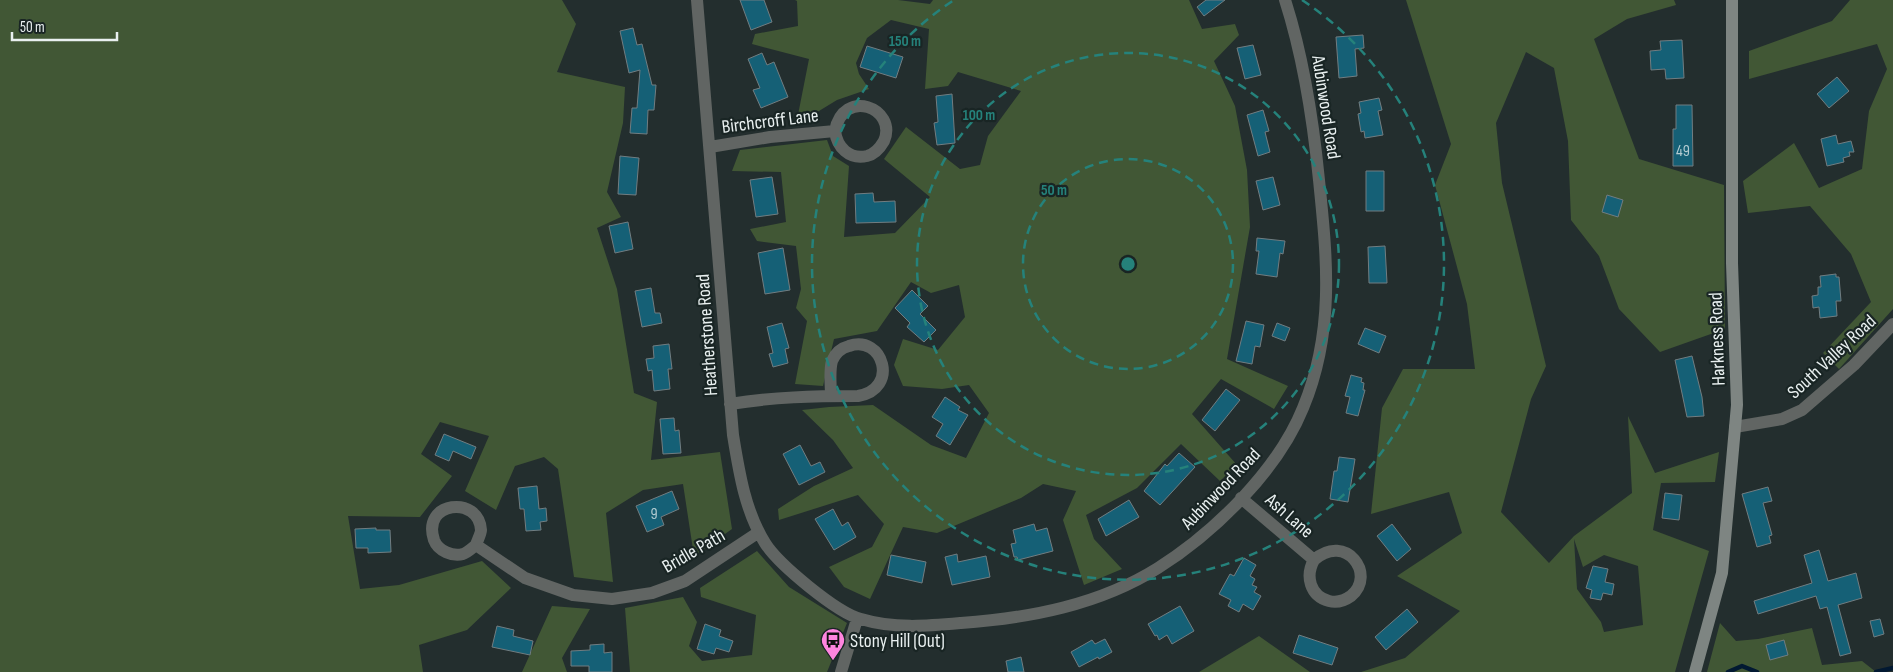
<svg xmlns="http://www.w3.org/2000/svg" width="1893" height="672" viewBox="0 0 1893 672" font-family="'Sofia Sans Condensed',sans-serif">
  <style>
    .green { fill: #415735; fill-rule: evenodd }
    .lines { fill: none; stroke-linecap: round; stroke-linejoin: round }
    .stream { stroke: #021932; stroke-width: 4.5 }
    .building { fill: #156076; stroke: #717d81 }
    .minor { stroke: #616563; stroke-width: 12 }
    .secondary { stroke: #7e8582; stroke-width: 12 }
    .ring { fill: none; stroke: #25827b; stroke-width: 2.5; stroke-dasharray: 9 6 }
    .labels { text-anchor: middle; stroke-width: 4.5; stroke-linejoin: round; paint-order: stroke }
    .number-label { font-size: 16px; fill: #b4ccd2 }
    .street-label { font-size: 19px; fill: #e9f0f0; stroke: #192524 }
    .poi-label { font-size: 19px; fill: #e9f0f0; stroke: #192524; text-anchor: start }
    .centre { fill: #25827b; stroke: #192524; stroke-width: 2.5 }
    .ring-label { font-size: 15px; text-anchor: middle; font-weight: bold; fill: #25827b; stroke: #192524; stroke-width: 4.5; stroke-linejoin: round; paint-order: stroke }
  </style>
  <rect width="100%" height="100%" fill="#232e2e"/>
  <path class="green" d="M0 0H562L576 24 557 72 625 87 623 123 607 192 621 217 597 228 617 289 634 393 657 402 651 460 720 452 732 529 694 556 683 484 643 490 606 513 613 582 574 577 558 469 544 457 515 466 496 510 465 491 489 436 440 422 421 454 452 476 420 517 348 516 360 589 399 585 482 561 511 588 467 630 419 645 423 672H0Z
    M795 0H898L930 4 933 0H1189L1202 29 1235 24 1239 35 1214 61 1235 106 1247 170 1250 227 1227 359 1288 386 1274 409 1221 379 1192 414 1237 465 1220 481 1181 444 1137 488 1086 515 1094 539 1122 569 1084 585 1063 520 1076 491 1043 484 1021 498 937 533 903 527 870 599 844 587 829 567 872 547 884 524 858 495 779 520 778 509 814 486 853 468 833 440 802 410 829 407 873 405 931 445 966 458 989 413 969 385 942 389 903 386 894 365 903 339 938 350 965 317 959 285 931 293 911 282 877 331 834 339 823 386 795 384 807 321 796 308 801 289 796 246 757 241 750 229 786 222 781 172 732 171 740 150 827 140 833 156 849 166 844 237 895 233 930 197 884 159 906 127 960 169 980 165 988 136 1021 91 958 72 948 86 925 89 929 29 891 20 867 38 856 63 859 74 869 89 837 100 796 125 809 59 752 44 755 34 798 26 797 1Z
    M1406 0H1674L1676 5 1627 19 1594 39 1639 159 1724 185 1725 329 1660 352 1619 309 1599 256 1571 220 1568 141 1554 68 1526 52 1496 123 1502 183 1546 366 1531 399 1501 512 1549 563 1574 536 1632 493 1628 416 1655 473 1719 452 1715 482 1661 483 1653 530 1709 551 1675 672H1361L1405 658 1460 611 1397 576 1462 533 1449 492 1371 514 1382 408 1403 369H1475L1467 304 1435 185 1451 144ZM1574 539 1583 567 1604 555 1638 566 1643 625 1604 632 1601 622 1577 589Z
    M1850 0H1893V309L1839 369 1823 353 1871 302 1851 254 1810 206 1748 213 1743 181 1794 143 1819 188 1862 169 1869 111 1887 69 1877 44 1749 79V51L1832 21Z
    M757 551 789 587 847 623 827 672H630L625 608 683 597 697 622 689 646 702 661 752 655 756 615 701 597 700 588Z
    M552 606 590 609 562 658 567 672H522Z
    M1720 623 1736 641 1758 639 1812 628 1822 665 1862 661 1876 672H1707Z
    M1259 636 1310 672H1199Z"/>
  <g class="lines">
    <path class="stream" d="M1728 672 1742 666 1757 672
      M1876 672 1893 668"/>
  </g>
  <path class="building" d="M740 0H764L772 22 751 30Z
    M1206 0H1225L1204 16 1197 7Z
    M633 28 637 45 642 44 652 85H656L654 110H648L647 134 630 133 632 108H637L640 70 629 73 620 31Z
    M1363 35 1364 48 1355 49 1357 76 1339 78 1336 37Z
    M1682 40 1684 78 1666 79 1665 69 1651 70 1650 51 1661 50 1660 41Z
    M1253 45 1261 75 1245 79 1237 48Z
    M867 46 903 57 896 78 860 67Z
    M762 53 767 65 774 62 788 97 761 108 753 90 760 88 748 59Z
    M1837 77 1849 91 1829 108 1817 94Z
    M952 94 955 143 937 145 934 123 938 122 936 96Z
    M1379 98 1382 110 1378 111 1383 135 1365 138 1364 131 1361 132 1358 114 1361 113 1359 102Z
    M1676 105H1692L1693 166H1673V129H1676Z
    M1263 110 1269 131 1265 132 1270 152 1258 156 1247 115Z
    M1836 135 1838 144 1851 141 1854 152H1849L1850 156 1843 158 1844 162 1827 166 1821 139Z
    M620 156 639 158 636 195 618 194Z
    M1366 171H1384V211H1366Z
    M772 177 778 214 756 217 750 180Z
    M1273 177 1280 205 1263 210 1256 181Z
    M873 193 874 202 895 201 896 222 856 223 855 194Z
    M1607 195 1623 200 1618 217 1602 212Z
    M628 222 633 249 615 253 609 226Z
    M1257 238 1285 241 1283 254 1280 253 1277 277 1256 274 1259 251H1256Z
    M1385 246 1387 283H1369L1368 247Z
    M783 248 790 290 765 294 758 253Z
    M1836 274V277H1839L1841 301H1836L1837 316 1820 318 1819 307 1813 308 1812 296 1818 295V287H1821L1820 276Z
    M651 288 655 313H660L662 323 642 327 635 291Z
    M912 290 928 306 920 314 936 330 924 342 907 327 910 323 895 308Z
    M1246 321 1264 325 1260 347 1255 346 1252 364 1236 361Z
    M782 323 789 348 785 349 788 363 773 367 769 354 773 353 767 327Z
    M1277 323 1290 328 1285 341 1272 336Z
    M1365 328 1386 336 1379 353 1358 344Z
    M669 344 672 369H668L670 389 654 391 652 370 648 371 646 359 654 358 653 346Z
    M1692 356 1702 397 1704 416 1687 417 1675 360Z
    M1351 375 1362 378 1361 382 1364 383 1363 390H1365L1358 416 1346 413 1350 397 1345 396Z
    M1226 389 1240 400 1215 431 1202 420Z
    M945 397 960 407 958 410 968 415 950 445 936 436 943 424 932 417Z
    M674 418 675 431 679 430 681 453 663 454 660 419Z
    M444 434 476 447 471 459 453 451 449 461 435 455Z
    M800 445 811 466 820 462 825 472 799 485 783 454Z
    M1179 453 1195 467 1160 505 1144 491 1165 464 1167 466Z
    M1339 457 1355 459 1348 502 1330 499 1334 471H1337Z
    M537 486 539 509 546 508 547 521 540 522 541 530 526 531 524 509H520L518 488Z
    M1768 487 1772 501 1763 503 1772 535 1769 536 1771 543 1757 547 1742 494Z
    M672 491 679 509 661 517 664 525 647 532 636 506Z
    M1665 493 1682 495 1679 520 1662 518Z
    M1129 500 1139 517 1106 536 1098 519Z
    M833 509 842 526 848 522 856 537 834 550 815 519Z
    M1034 524 1036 531 1047 528 1053 551 1018 560 1017 557H1014L1011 544 1016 543 1013 530Z
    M1392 524 1411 549 1397 561 1377 536Z
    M376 528V530H390L391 552 368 553V548H356L355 529Z
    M1819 550 1828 581 1856 573 1862 598 1838 605 1851 653 1840 656 1827 607 1820 609 1816 596 1758 614 1754 601 1812 583 1804 555Z
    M957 554 958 562 986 556 990 577 952 585 945 557Z
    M891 555 926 562 922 583 887 575Z
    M1244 558 1256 565 1250 576 1255 579 1252 585 1257 587 1254 592 1261 596 1253 610 1243 604 1239 612 1228 606 1231 600 1219 594 1230 574 1234 576Z
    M1593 566 1608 569 1605 582 1614 584 1612 595 1603 593 1601 600 1590 598 1592 590 1586 588Z
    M1180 606 1194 631 1172 644 1167 635 1159 640 1157 635 1155 636 1148 624Z
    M1407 609 1418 622 1386 650 1375 637Z
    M1880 619 1884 634 1874 637 1870 621Z
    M705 624 721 630 719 636 733 641 729 652 716 648 714 654 697 649Z
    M497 626 514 630 513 636 533 641 530 655 492 647Z
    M1299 635 1338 648 1332 665 1293 653Z
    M1105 639 1112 652 1099 659 1098 657 1079 667 1071 652 1092 640 1095 644Z
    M1784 640 1788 655 1770 660 1766 645Z
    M604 644V653L612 652V672H589V666H571V651L590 650V645Z
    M1021 657 1024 672H1008L1006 661Z"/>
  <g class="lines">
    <path class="minor" d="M697 0 733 435C739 472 745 511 765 543 778 564 837 613 861 619 894 629 927 626 961 623 1030 618 1099 605 1158 568 1215 532 1278 470 1303 408 1335 331 1327 259 1319 180 1313 119 1304 59 1285 0
      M710 147 770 137 835 131C843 87 898 108 884 141 880 148 875 154 867 156 849 160 837 147 835 131
      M730 404C774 397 813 396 858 396 900 389 883 334 849 346 841 348 835 354 832 361 829 371 831 385 831 396
      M1735 427 1782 419 1802 410 1854 365 1893 324
      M1241 498 1314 560C1305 576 1310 596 1329 601 1337 603 1344 601 1351 596 1377 575 1346 532 1314 560
      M476 545C472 548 467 553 463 554 453 557 438 551 434 540 421 501 479 495 481 530 481 534 477 541 476 545L525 578 573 595 612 599 652 593 685 581 759 532
      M841 672 857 619"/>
    <path class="secondary" d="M1695 672 1722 573 1737 405 1732 263V0"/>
  </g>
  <g class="ring">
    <circle cx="1128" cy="264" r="105"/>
    <circle cx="1128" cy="264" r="211"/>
    <path d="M1302 0A316 316 0 1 1 954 0"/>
  </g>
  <defs>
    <g id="bus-pin" transform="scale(1.25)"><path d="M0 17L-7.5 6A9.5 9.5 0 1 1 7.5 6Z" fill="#ff85df" stroke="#192524"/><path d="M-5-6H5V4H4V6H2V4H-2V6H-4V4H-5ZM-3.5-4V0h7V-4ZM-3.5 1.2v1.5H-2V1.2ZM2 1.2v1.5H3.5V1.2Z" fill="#111"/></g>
  </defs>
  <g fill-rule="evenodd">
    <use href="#bus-pin" x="833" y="640"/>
  </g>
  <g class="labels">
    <g class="number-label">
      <text x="1683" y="156">49</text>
      <text x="654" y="519">9</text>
    </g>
    <g class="street-label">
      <text transform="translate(1327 107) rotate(81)" y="7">Aubinwood Road</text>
      <text transform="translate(770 120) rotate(-7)" y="7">Birchcroff Lane</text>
      <text transform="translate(706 335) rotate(-94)" y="7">Heatherstone Road</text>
      <text transform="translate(1716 339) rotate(-92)" y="7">Harkness Road</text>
      <text transform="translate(1831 356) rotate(-43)" y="7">South Valley Road</text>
      <text transform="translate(1220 488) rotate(-46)" y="7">Aubinwood Road</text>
      <text transform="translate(1290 515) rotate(41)" y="7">Ash Lane</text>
      <text transform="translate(693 550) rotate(-30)" y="7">Bridle Path</text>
    </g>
    <g class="poi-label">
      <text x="850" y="647">Stony Hill (Out)</text>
    </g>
  </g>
  <circle cx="1128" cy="264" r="8" class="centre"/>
  <g class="ring-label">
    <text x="905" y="46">150 m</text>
    <text x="979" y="120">100 m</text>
    <text x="1054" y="195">50 m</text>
  </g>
  <path d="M12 32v8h105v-8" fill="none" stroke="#e9f0f0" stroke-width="2.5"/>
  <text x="20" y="32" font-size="15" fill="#e9f0f0" stroke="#192524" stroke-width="4" paint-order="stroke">50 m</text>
</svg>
